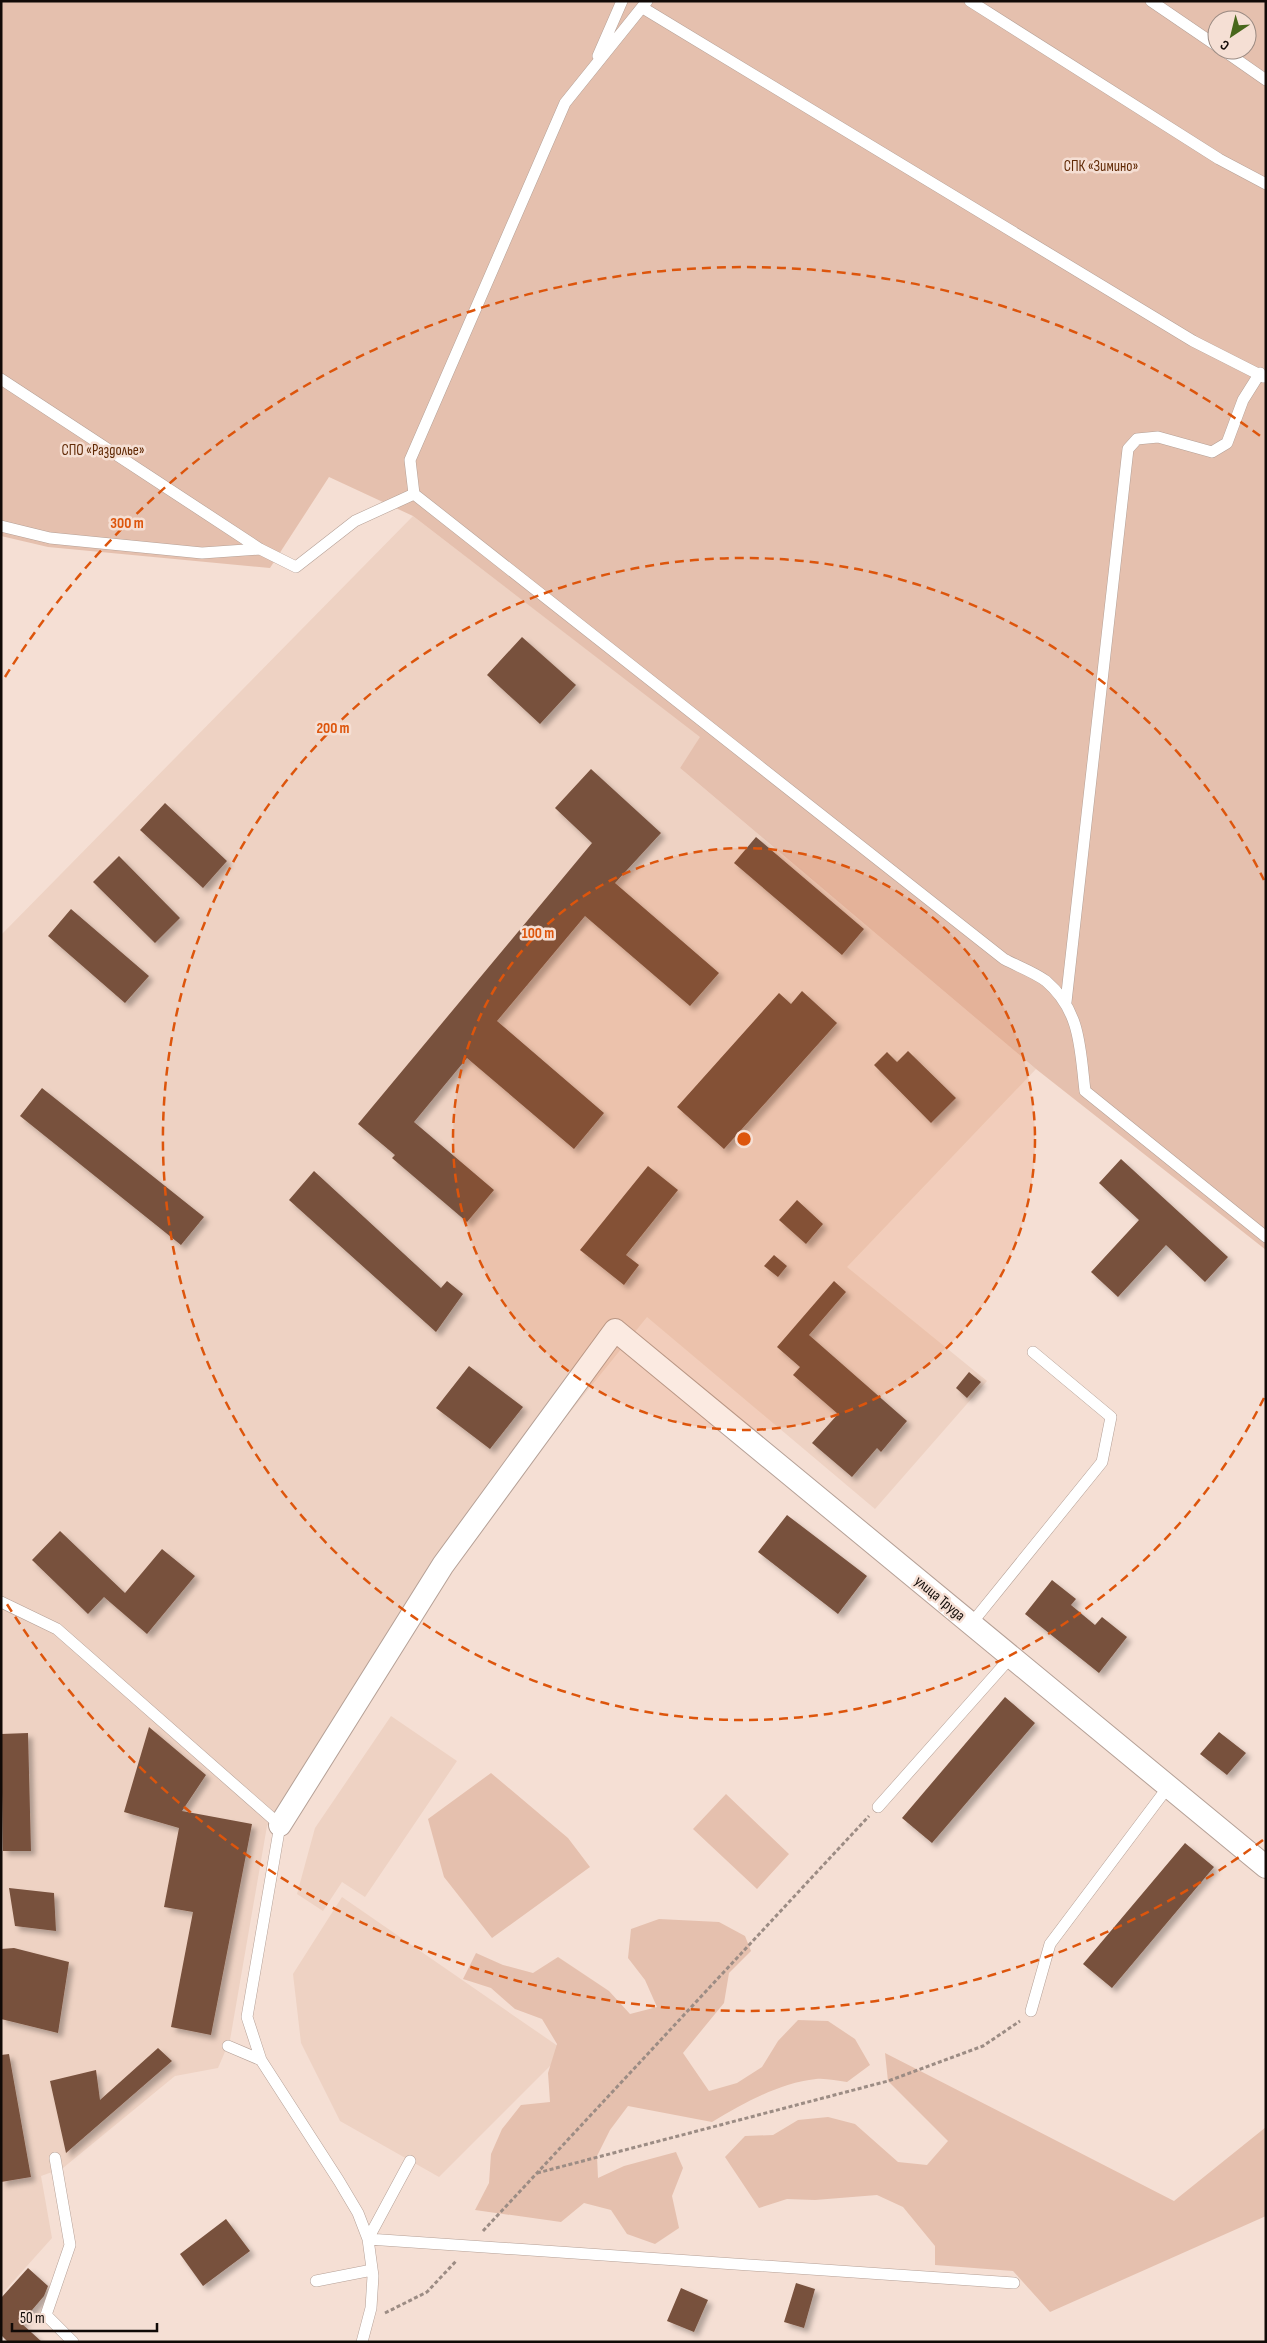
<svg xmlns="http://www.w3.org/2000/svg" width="1267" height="2343" viewBox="0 0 1267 2343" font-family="'Sofia Sans Condensed',sans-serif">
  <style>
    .built { fill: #eed2c3 }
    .green { fill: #e5c0ae; fill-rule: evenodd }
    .building { fill: #78513d; filter: url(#shadow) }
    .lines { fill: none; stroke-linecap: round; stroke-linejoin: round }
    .lane-casing { stroke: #b5a096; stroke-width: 12 }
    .street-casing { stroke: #b5a096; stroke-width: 24 }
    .path { stroke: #9c8c84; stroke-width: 3; stroke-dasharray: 4 2.5; stroke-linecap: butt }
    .lane { stroke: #fff; stroke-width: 11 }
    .street { stroke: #fff; stroke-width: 22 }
    .ring { fill: none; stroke: #dd550c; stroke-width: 2.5; stroke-dasharray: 9 6 }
    .labels { text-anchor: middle; stroke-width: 5; stroke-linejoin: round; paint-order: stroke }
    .park-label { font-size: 15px; fill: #612a06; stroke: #f5dfd4 }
    .street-label { font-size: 15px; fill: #110a07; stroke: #f5dfd4 }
    .centre { fill: #dd550c; stroke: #f5dfd4; stroke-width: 2.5 }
    .ring-label { font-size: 15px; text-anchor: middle; font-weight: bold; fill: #dd550c; stroke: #f5dfd4; stroke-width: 5; stroke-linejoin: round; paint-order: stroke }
  </style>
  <defs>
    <filter id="shadow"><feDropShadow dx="4.5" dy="4.5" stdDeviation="2.5" flood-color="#0004"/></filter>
  </defs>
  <rect width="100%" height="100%" fill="#f5dfd4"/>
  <path class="built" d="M413 516 701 737 680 768 1036 1069 847 1267 987 1381 875 1509 647 1317 498 1501 378 1685 364 1676 267 1826 230 2040 218 2068 175 2076 63 2168 41 2176 52 2238 1 2295V935Z
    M391 1716 457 1761 365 1897 342 1882 323 1911 297 1894 315 1828Z
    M342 1897 565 2051 439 2177 340 2121 301 2043 293 1974Z"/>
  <path class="green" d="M1 1H1266V1250L1036 1069 680 768 700 737 413 516 329 477 270 568 48 547 1 536ZM1217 20H1247V50H1217Z
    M491 1773 568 1838 590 1867 492 1938 444 1877 428 1819Z
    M726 1794 789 1854 757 1889 693 1829Z
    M659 1919 719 1922 745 1936 751 1951 729 1973 724 2003 683 2053 709 2091 737 2083 762 2067 778 2041 798 2020 828 2021 855 2039 870 2065 847 2082C837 2081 826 2078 816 2079 779 2083 744 2103 712 2122L628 2106 610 2130 597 2156 598 2178 624 2166 676 2152 683 2168 672 2196 679 2228 655 2244 627 2234 611 2210 584 2203 561 2222 475 2210 489 2183 491 2154 502 2129 521 2105 550 2102 548 2073 557 2044 542 2019 515 2009 491 1988 463 1979 476 1953 503 1965 533 1973 558 1957 609 1991 630 2014 657 2007 645 1980 628 1958 631 1929Z
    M885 2053 1174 2201 1266 2127V2216L1050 2312 1013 2271 935 2265V2246L903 2207 877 2195 815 2200 787 2199 759 2208 725 2157 745 2136 773 2135 798 2120 828 2117 855 2124 898 2162 927 2165 948 2141 888 2081Z"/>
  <path class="building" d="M522 637 576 685 540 724 487 675Z
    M591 769 661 833 615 883 719 973 690 1006 585 916 497 1021 604 1113 574 1149 467 1058 414 1122 494 1190 467 1222 392 1158 395 1155 358 1124 592 843 555 808Z
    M165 803 227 861 203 888 140 830Z
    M756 837 864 929 842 955 734 863Z
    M119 856 180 918 155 943 93 882Z
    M71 909 149 976 125 1003 48 936Z
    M802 991 837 1023 724 1149 677 1107 779 993 791 1004Z
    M908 1051 956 1098 931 1123 874 1065 887 1052 897 1062Z
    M42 1088 204 1217 181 1245 20 1116Z
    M1121 1159 1228 1257 1205 1282 1166 1245 1118 1297 1091 1272 1139 1220 1099 1183Z
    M648 1166 678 1190 626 1255 639 1265 624 1285 580 1250Z
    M314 1171 441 1288 447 1281 463 1294 436 1332 289 1200Z
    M797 1200 823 1224 806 1244 779 1220Z
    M774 1255 787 1266 778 1277 764 1266Z
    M834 1281 846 1292 809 1335 907 1421 881 1452 877 1448 852 1477 812 1443 838 1414 793 1375 800 1367 777 1347Z
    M469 1366 523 1407 490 1449 436 1408Z
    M969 1372 981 1382 967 1398 956 1388Z
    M787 1515 867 1576 838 1614 758 1552Z
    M60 1531 125 1593 162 1549 195 1576 147 1634 104 1597 88 1614 32 1560Z
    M1052 1580 1076 1599 1071 1605 1095 1625 1102 1617 1127 1637 1099 1673 1025 1614Z
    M1005 1697 1035 1723 932 1843 902 1818Z
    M149 1727 206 1775 182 1811 252 1824 211 2035 171 2027 193 1912 164 1907 179 1828 124 1812Z
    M1219 1732 1246 1753 1227 1775 1200 1754Z
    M28 1733 31 1851H3L1 1734Z
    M1185 1843 1214 1867 1112 1988 1083 1964Z
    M9 1888 54 1893 56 1931 15 1926Z
    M14 1948 69 1962 58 2033 1 2019V1949Z
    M158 2048 172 2061 66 2153 50 2081 96 2070 100 2100Z
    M9 2054 31 2177 1 2182V2055Z
    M226 2219 250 2251 203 2286 180 2254Z
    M28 2268 48 2286 44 2296 21 2323 42 2342H8L1 2335V2298Z
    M796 2283 815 2289 804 2328 784 2322Z
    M681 2288 708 2300 694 2332 667 2321Z"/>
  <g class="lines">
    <g class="lane-casing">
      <path id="lane" d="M647 1 565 103 410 460 414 494 1004 959C1017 966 1034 972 1046 981 1081 1011 1080 1049 1085 1091L1266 1237
        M970 1 1219 159 1266 184
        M1151 1 1217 46
        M643 8 1193 341 1264 377
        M1223 50 1266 80
        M598 56 622 1
        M1 379 260 549 296 567 355 521 414 494
        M1 526 50 538 202 553 260 549
        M1066 1002 1128 449 1137 439 1158 437 1212 452 1227 443 1243 400 1260 373
        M1 1602 57 1629 280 1825 247 2017 261 2060 339 2181 358 2213 368 2239 373 2276 371 2308 362 2342
        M971 1624 1102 1462 1111 1417 1033 1352
        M878 1807 1011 1657
        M1031 2011 1050 1944 1168 1787
        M228 2046 261 2060
        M55 2158 70 2245 46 2315 73 2342
        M410 2161 368 2239 1014 2283
        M316 2281 372 2270"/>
    </g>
    <g class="street-casing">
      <path id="street" d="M280 1825 443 1565 615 1330 1266 1867"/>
    </g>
    <path class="path" d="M537 2173 888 2081 983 2046 1020 2021
      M483 2231 869 1816
      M385 2313 427 2292 457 2260"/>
    <use href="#lane" class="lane"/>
    <use href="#street" class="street"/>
  </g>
  <circle cx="744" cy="1139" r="291" fill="#dd550c" fill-opacity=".12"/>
  <g class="ring">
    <circle cx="744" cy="1139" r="291"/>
    <path d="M1264 1398A581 581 0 1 1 1264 880"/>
    <path d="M1263 1840A872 872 0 0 1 5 1601M5 677A872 872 0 0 1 1263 438"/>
  </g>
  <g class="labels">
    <g class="park-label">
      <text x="1101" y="171">СПК «Зимино»</text>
      <text x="103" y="455">СПО «Раздолье»</text>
    </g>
    <g class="street-label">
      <text transform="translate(940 1598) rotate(40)" y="5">улица Труда</text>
    </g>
  </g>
  <circle cx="744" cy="1139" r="8" class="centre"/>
  <g class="ring-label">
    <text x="127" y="528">300 m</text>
    <text x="333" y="733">200 m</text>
    <text x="538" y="938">100 m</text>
  </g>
  <rect width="1267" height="2343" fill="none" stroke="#110a07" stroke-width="5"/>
  <g transform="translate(1232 35) rotate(215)"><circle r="24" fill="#f5dfd4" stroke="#9a8a82"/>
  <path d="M0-4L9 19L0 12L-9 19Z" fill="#48671b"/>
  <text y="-8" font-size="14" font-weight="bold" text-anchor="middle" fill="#110a07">С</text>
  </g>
  <path d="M12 2323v8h145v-8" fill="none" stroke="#110a07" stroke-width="2.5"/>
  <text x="20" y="2323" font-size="15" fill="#110a07" stroke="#f5dfd4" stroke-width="4" paint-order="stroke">50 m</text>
</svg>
